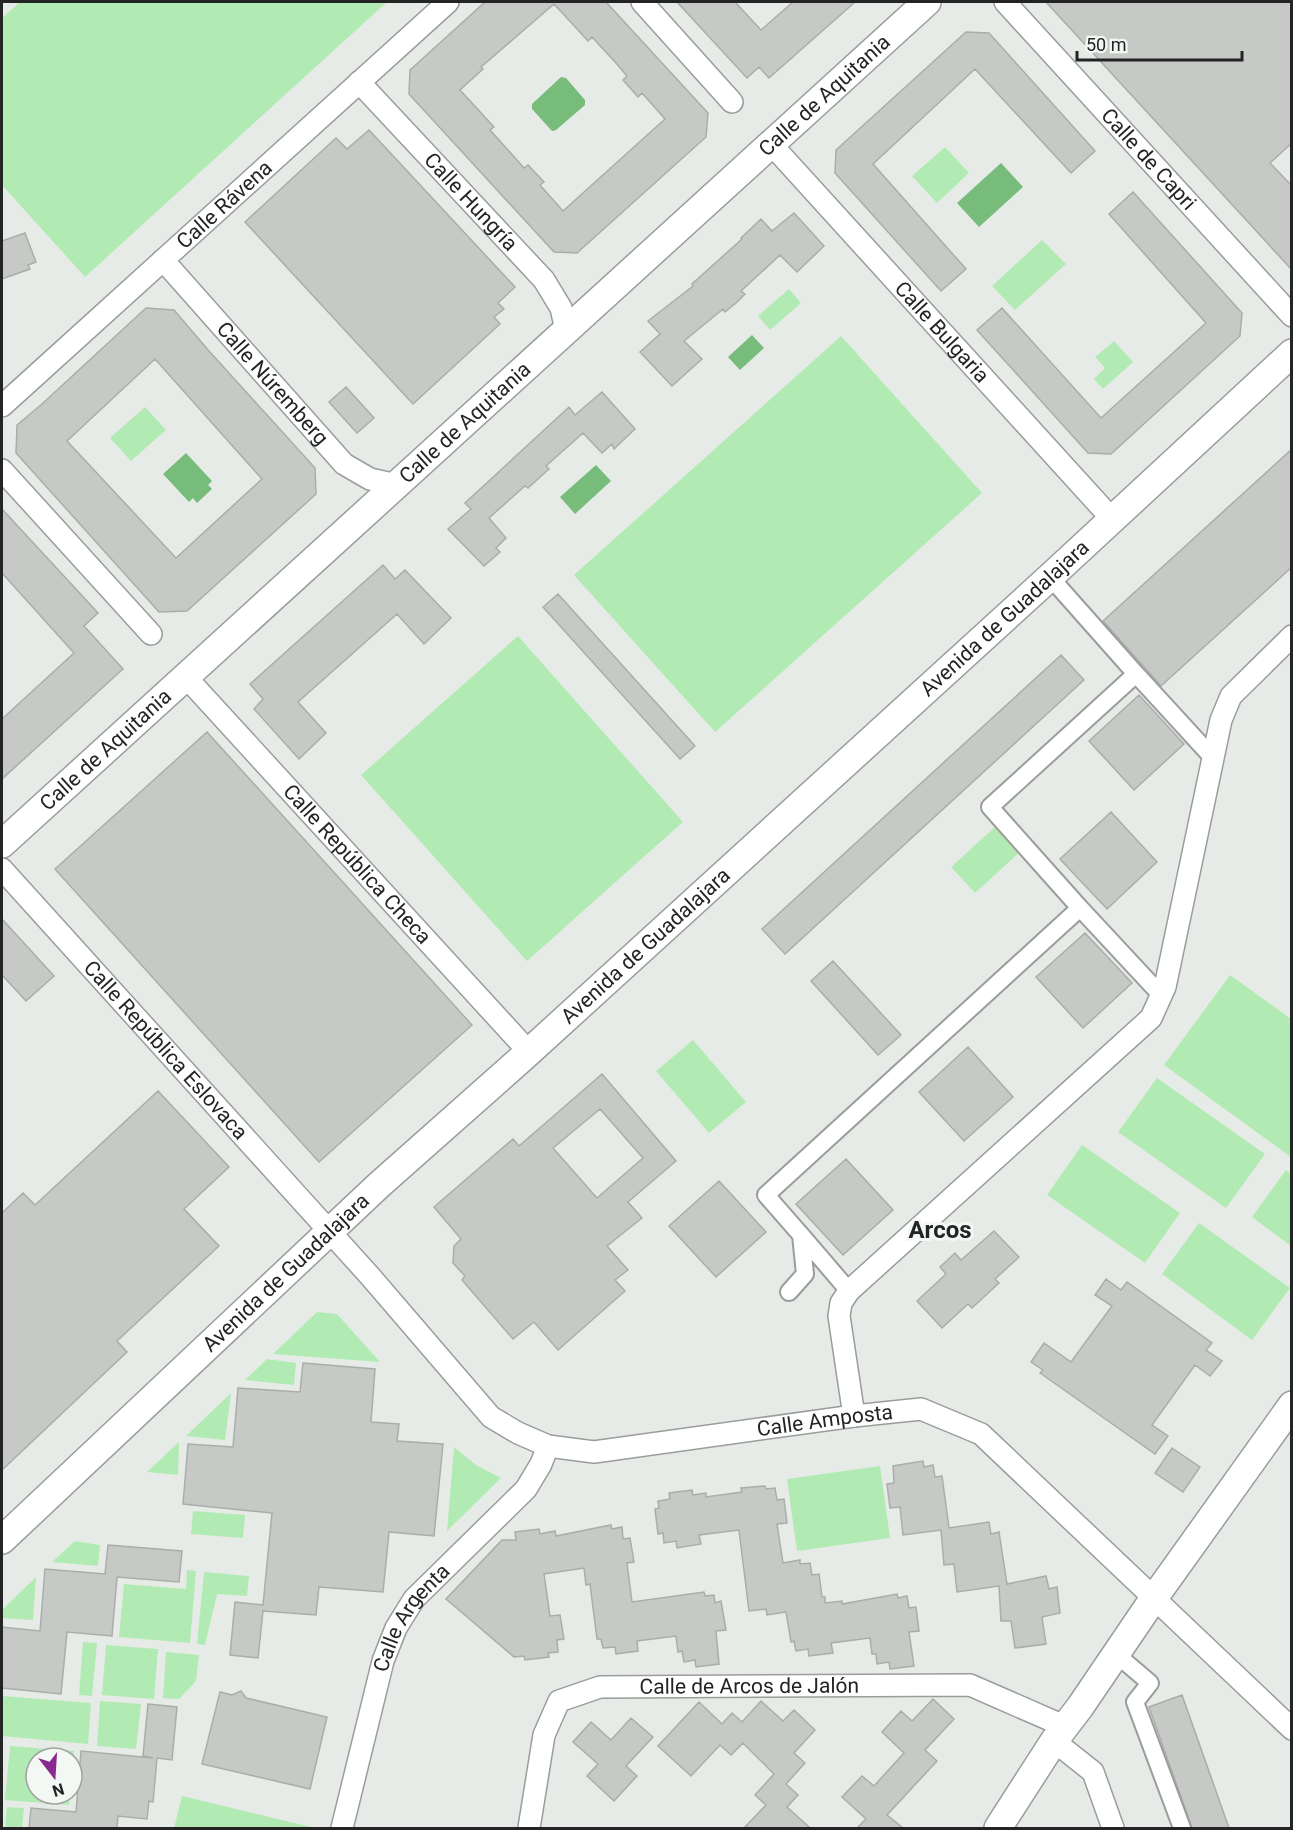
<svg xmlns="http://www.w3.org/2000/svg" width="1293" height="1830" viewBox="0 0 1293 1830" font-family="Roboto,sans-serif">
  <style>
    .green { fill: #b1ebb3 }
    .water { fill: #77bc7b }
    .building { fill: #c6c9c6; stroke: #aaadaa; stroke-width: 1.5; fill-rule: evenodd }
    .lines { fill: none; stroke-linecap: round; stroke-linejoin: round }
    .pedestrian-casing { stroke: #9a9d9a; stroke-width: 20 }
    .minor-casing { stroke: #9a9d9a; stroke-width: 24 }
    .tertiary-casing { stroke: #9a9d9a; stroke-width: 30 }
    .pedestrian { stroke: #fff; stroke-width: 16 }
    .minor { stroke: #fff; stroke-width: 21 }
    .tertiary { stroke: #fff; stroke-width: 27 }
    .labels { text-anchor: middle; stroke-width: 6; stroke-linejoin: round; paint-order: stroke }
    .street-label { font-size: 21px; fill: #232423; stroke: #f4f8f5 }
    .quarter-label { font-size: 24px; font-weight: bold; fill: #232423; stroke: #f4f8f5 }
  </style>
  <rect width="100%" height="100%" fill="#e7ebe7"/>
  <path class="green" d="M20 2H387L85 277 2 185V18Z
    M945 147 969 173 937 203 912 176Z
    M1042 240 1066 264 1015 310 992 286Z
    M789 289 801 303 770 330 758 316Z
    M841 336 982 493 715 732 574 575Z
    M1114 341 1133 362 1103 389 1094 379 1105 368 1095 357Z
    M145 407 166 430 131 461 110 438Z
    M518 636 683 822 527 961 361 775Z
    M996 826 1020 852 975 893 951 867Z
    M1230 975 1291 1019V1157L1164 1065Z
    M693 1040 746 1102 709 1133 656 1071Z
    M1157 1078 1265 1154 1226 1208 1118 1132Z
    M1082 1145 1180 1213 1145 1263 1047 1195Z
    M1286 1170 1291 1174V1246L1252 1217Z
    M1199 1223 1290 1288 1252 1340 1162 1274Z
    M317 1312 337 1314 380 1362 273 1354Z
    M267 1359 296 1363 294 1385 245 1380Z
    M231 1393 225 1440 186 1436Z
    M179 1442 178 1475 147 1472Z
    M454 1447 476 1465 501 1478 447 1531Z
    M880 1466 890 1538 797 1551 787 1479Z
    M193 1511 245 1515 243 1538 191 1534Z
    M75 1541 100 1545 98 1566 52 1562Z
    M187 1570 196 1571 190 1643 119 1637 124 1584 186 1589Z
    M204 1572 249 1576 247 1596 217 1594 205 1645 197 1644Z
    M36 1577 33 1620 2 1618V1610Z
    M83 1642 97 1643 92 1696 79 1695Z
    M106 1645 158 1649 154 1699 102 1695Z
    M166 1652 199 1655 196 1681 179 1699 163 1698Z
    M2 1696 91 1703 88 1744 2 1736Z
    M100 1701 141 1704 136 1749 97 1746Z
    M10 1746 74 1751 72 1771V1758H36V1794H70L69 1805 5 1800Z
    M182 1796 311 1827V1828H174Z
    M7 1807 24 1808 22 1828H5Z"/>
  <path class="water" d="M561 77 566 78 585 100V105L556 130 552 131 532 109V104Z
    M1001 163 1023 187 979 227 957 203Z
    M752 335 764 348 740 370 728 357Z
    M186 453 212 481 208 485 212 489 197 503 193 498 189 502 163 474Z
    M596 465 611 481 575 514 560 497Z"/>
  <path class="building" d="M485 2H606L708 113 706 137 577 253 554 252 409 94 410 70ZM554 4 588 41 592 37 616 63 627 76 623 80 638 97 642 93 665 119 563 211 540 185 544 182 528 165 524 168 508 150 490 130 494 127 460 90 483 69 481 67Z
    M677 2H735L761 30 793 2H855L769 78 759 67 747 78Z
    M1046 2H1292V143L1270 163 1292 186V270Z
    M966 32 989 33 1095 151 1071 173 975 69 873 164 966 269 941 291 835 173 836 150Z
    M369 130 515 287 498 303 504 309 494 317 500 324 413 404 245 222 336 138 347 149Z
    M1133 192 1242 313 1240 336 1111 454 1088 453 977 330 1002 308 1101 418 1206 323 1109 214Z
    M794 213 824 246 797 272 780 255 741 291 745 294 736 303 725 312 723 309 684 341 702 359 672 386 640 352 660 334 648 321 693 286 692 284 742 239 741 238 761 219 772 231Z
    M25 233 36 262 28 265 30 269 2 279V241Z
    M146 308 174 310 209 351 315 468 316 494 187 611 159 612 16 453 17 425 42 404ZM155 359 262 479 176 558 67 441Z
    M346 387 374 418 357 433 329 402Z
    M602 392 635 429 614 449 612 444 602 453 583 433 546 466 549 469 528 488 525 486 489 518 506 538 496 548 500 552 484 566 448 529 471 509 465 503 569 407 575 415Z
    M1292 449V567L1161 686 1103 621Z
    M2 509 98 613 84 626 123 669 2 779V719L74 653 2 573Z
    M383 565 395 579 405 570 451 618 424 644 397 614 298 702 326 733 299 759 254 709 263 699 250 684Z
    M558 594 695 746 680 759 543 607Z
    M1061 655 1084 680 785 954 762 929Z
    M1139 695 1184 744 1134 790 1089 741Z
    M207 732 472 1025 319 1162 55 869Z
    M1111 812 1157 862 1107 909 1060 859Z
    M2 919 54 976 26 1001 2 975Z
    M1085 933 1132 983 1083 1028 1036 977Z
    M833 961 901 1035 878 1055 811 981Z
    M968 1047 1013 1097 964 1141 919 1092Z
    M602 1074 676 1161 628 1202 642 1218 607 1246 628 1270 615 1280 625 1291 558 1350 534 1322 513 1339 462 1280 465 1276 453 1263 454 1246 461 1239 434 1207 513 1139 519 1146ZM600 1109 643 1158 597 1198 553 1148Z
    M158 1091 229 1167 184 1209 219 1246 117 1341 127 1352 2 1470V1213L23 1193 35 1205Z
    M846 1159 893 1210 843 1255 796 1204Z
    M719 1181 766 1232 716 1277 669 1226Z
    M994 1231 1019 1257 995 1279 999 1283 972 1308 968 1304 942 1328 917 1301 946 1274 940 1267 955 1253 961 1260Z
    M1106 1279 1121 1290 1127 1282 1212 1343 1206 1350 1222 1361 1210 1376 1195 1365 1152 1425 1168 1436 1155 1454 1040 1373 1043 1370 1031 1362 1044 1343 1071 1362 1112 1306 1095 1295Z
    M303 1363 375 1369 371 1422 399 1424 397 1441 443 1444 434 1536 389 1532 383 1592 319 1587 316 1615 263 1611 258 1658 230 1655 235 1602 263 1605 272 1513 183 1504 188 1444 233 1447 238 1388 300 1392Z
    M1172 1448 1200 1467 1183 1492 1155 1473Z
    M923 1461 924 1467 933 1465 935 1477 942 1476 949 1528 989 1522 991 1534 999 1532 1007 1584 1046 1576 1049 1589 1057 1587 1060 1613 1042 1617 1046 1644 1015 1648 1011 1621H1001L999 1586 957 1592 954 1564 944 1565 941 1530 903 1535 900 1507 890 1508 887 1484 894 1483 893 1466Z
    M765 1486 766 1489 775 1488 777 1500 784 1499 787 1523 777 1524 783 1563 800 1560V1564L810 1563 812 1575 819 1574 822 1597H825V1603L842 1601V1604L897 1594 898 1598 907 1596 909 1608 916 1607 919 1631 909 1632 914 1666 890 1669 889 1662 877 1664 876 1654H872L870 1638 831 1643 833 1653 809 1656 808 1649 796 1651 794 1641 791 1642 786 1612 767 1615 766 1609 749 1611 739 1530 699 1535 701 1544 677 1548 676 1541 664 1543 663 1533 658 1534 655 1509 659 1508 658 1501 670 1499 669 1493 692 1490 693 1495 706 1493V1497L742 1492 741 1488Z
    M611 1525 612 1529 622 1527 623 1539 630 1538 634 1562 627 1563 632 1602 704 1592 705 1596 714 1595 715 1603 721 1601 726 1630 716 1631 719 1664 696 1667 695 1660 684 1662 682 1651 678 1652 676 1636 637 1641 638 1651 616 1654 615 1647 603 1648 601 1639H597L590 1584 586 1585 584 1568 544 1574 550 1616 560 1615 564 1639 557 1640 558 1652 548 1653 549 1657 525 1660 524 1656 514 1657 446 1599 502 1540H516L515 1532 539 1529 540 1534 555 1531 556 1536Z
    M108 1545 182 1551 179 1582 117 1577 112 1636 67 1632 61 1694 2 1688V1627L40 1631 45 1569 105 1574Z
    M241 1691 246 1698 327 1717 310 1789 202 1764 220 1692 232 1695Z
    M1182 1695 1229 1828H1192L1149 1707Z
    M933 1699 954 1719 925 1750 937 1761 887 1815 903 1828H857L866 1819 842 1797 862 1776 874 1786 904 1753 882 1732 901 1711 912 1721Z
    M761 1701 783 1721 794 1710 815 1730 794 1753 805 1763 786 1784 798 1795 787 1807 810 1828H744L766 1805 755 1795 774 1774 743 1743 731 1755 720 1745 691 1776 658 1746 699 1702 722 1724 732 1713 742 1722Z
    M148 1704 177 1707 172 1760 157 1758 153 1802 149 1801 147 1819 118 1816 117 1828H29L31 1808 76 1812 81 1751 153 1758 143 1756Z
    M631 1718 653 1737 626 1766 637 1776 614 1801 587 1776 598 1764 573 1742 591 1722 611 1740Z"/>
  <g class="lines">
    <g class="pedestrian-casing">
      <path id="pedestrian" d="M1136 674 1213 758
        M1080 908 1161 995
        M801 1235 849 1291
        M789 1292 805 1274 801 1235 766 1195 1080 908 990 807 1136 674 1050 577
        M1116 1654 1150 1683 1135 1702 1182 1828"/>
    </g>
    <g class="minor-casing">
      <g id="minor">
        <path d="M642 2 732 102"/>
        <path id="s1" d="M1005 2 1292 316"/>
        <path id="s2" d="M359 82 544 280 561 308 566 330"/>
        <path id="s3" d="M771 144 1112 519"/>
        <path id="s4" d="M163 260 344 464 370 479 397 485"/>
        <path id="s5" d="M2 406 448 2"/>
        <path d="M2 470 151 634"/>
        <path id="s6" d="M185 676 529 1052"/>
        <path id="s7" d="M2 869 369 1275 491 1417 518 1433 548 1446 594 1452 854 1416 921 1409 981 1434 1292 1729"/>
        <path d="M854 1416 839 1316 841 1303 849 1291 1151 1018 1165 987 1221 720 1231 696 1292 636"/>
        <path d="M1054 1741 1093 1772 1113 1828"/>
        <path id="s8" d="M342 1828 383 1661 396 1628 414 1599 526 1489 541 1464 548 1446"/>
        <path id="s9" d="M529 1828 544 1735 559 1701 600 1687 970 1685 1064 1726"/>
      </g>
    </g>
    <g class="tertiary-casing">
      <g id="tertiary">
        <path id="s10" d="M2 844 927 2"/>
        <path id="s11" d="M2 1540 379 1185 529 1052 1050 577 1292 353"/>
        <path d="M998 1828 1054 1741 1080 1707 1154 1598 1292 1405"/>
      </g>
    </g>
    <use href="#pedestrian" class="pedestrian"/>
    <use href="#minor" class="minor"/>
    <use href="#tertiary" class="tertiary"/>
  </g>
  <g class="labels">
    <g class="street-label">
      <text dy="7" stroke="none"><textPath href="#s10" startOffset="1112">Calle de Aquitania</textPath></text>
      <text dy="7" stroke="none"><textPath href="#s1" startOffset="213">Calle de Capri</textPath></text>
      <text dy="7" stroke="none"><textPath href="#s2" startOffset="164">Calle Hungría</textPath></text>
      <text dy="7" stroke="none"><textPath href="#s5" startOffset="300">Calle Rávena</textPath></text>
      <text dy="7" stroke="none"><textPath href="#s3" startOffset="254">Calle Bulgaria</textPath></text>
      <text dy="7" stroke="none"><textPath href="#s4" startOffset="165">Calle Núremberg</textPath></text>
      <text dy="7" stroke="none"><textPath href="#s10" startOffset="626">Calle de Aquitania</textPath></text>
      <text dy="7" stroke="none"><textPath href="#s11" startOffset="1362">Avenida de Guadalajara</textPath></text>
      <text dy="7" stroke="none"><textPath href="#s10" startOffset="140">Calle de Aquitania</textPath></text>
      <text dy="7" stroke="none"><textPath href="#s6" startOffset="255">Calle República Checa</textPath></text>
      <text dy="7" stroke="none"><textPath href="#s11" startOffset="876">Avenida de Guadalajara</textPath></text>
      <text dy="7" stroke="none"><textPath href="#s7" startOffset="244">Calle República Eslovaca</textPath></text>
      <text dy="7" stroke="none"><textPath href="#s11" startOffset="390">Avenida de Guadalajara</textPath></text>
      <text dy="7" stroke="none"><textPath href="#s7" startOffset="1078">Calle Amposta</textPath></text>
      <text dy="7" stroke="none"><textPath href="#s8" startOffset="224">Calle Argenta</textPath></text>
      <text dy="7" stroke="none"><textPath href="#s9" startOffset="324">Calle de Arcos de Jalón</textPath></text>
    </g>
    <g class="quarter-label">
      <text x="940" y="1238">Arcos</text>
    </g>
  </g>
  <rect width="1293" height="1830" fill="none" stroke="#232423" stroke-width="6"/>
  <g transform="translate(54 1776) rotate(163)"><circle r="28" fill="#f4f8f5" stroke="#a0a3a1" stroke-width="1.5"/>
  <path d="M0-4.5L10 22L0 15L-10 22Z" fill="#8b2991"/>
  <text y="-9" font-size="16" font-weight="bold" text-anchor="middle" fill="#232423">N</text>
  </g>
  <path d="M1077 51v9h165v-9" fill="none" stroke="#232423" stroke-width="3"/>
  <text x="1086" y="51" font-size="18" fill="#232423" stroke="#f4f8f5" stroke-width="4.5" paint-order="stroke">50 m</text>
</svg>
